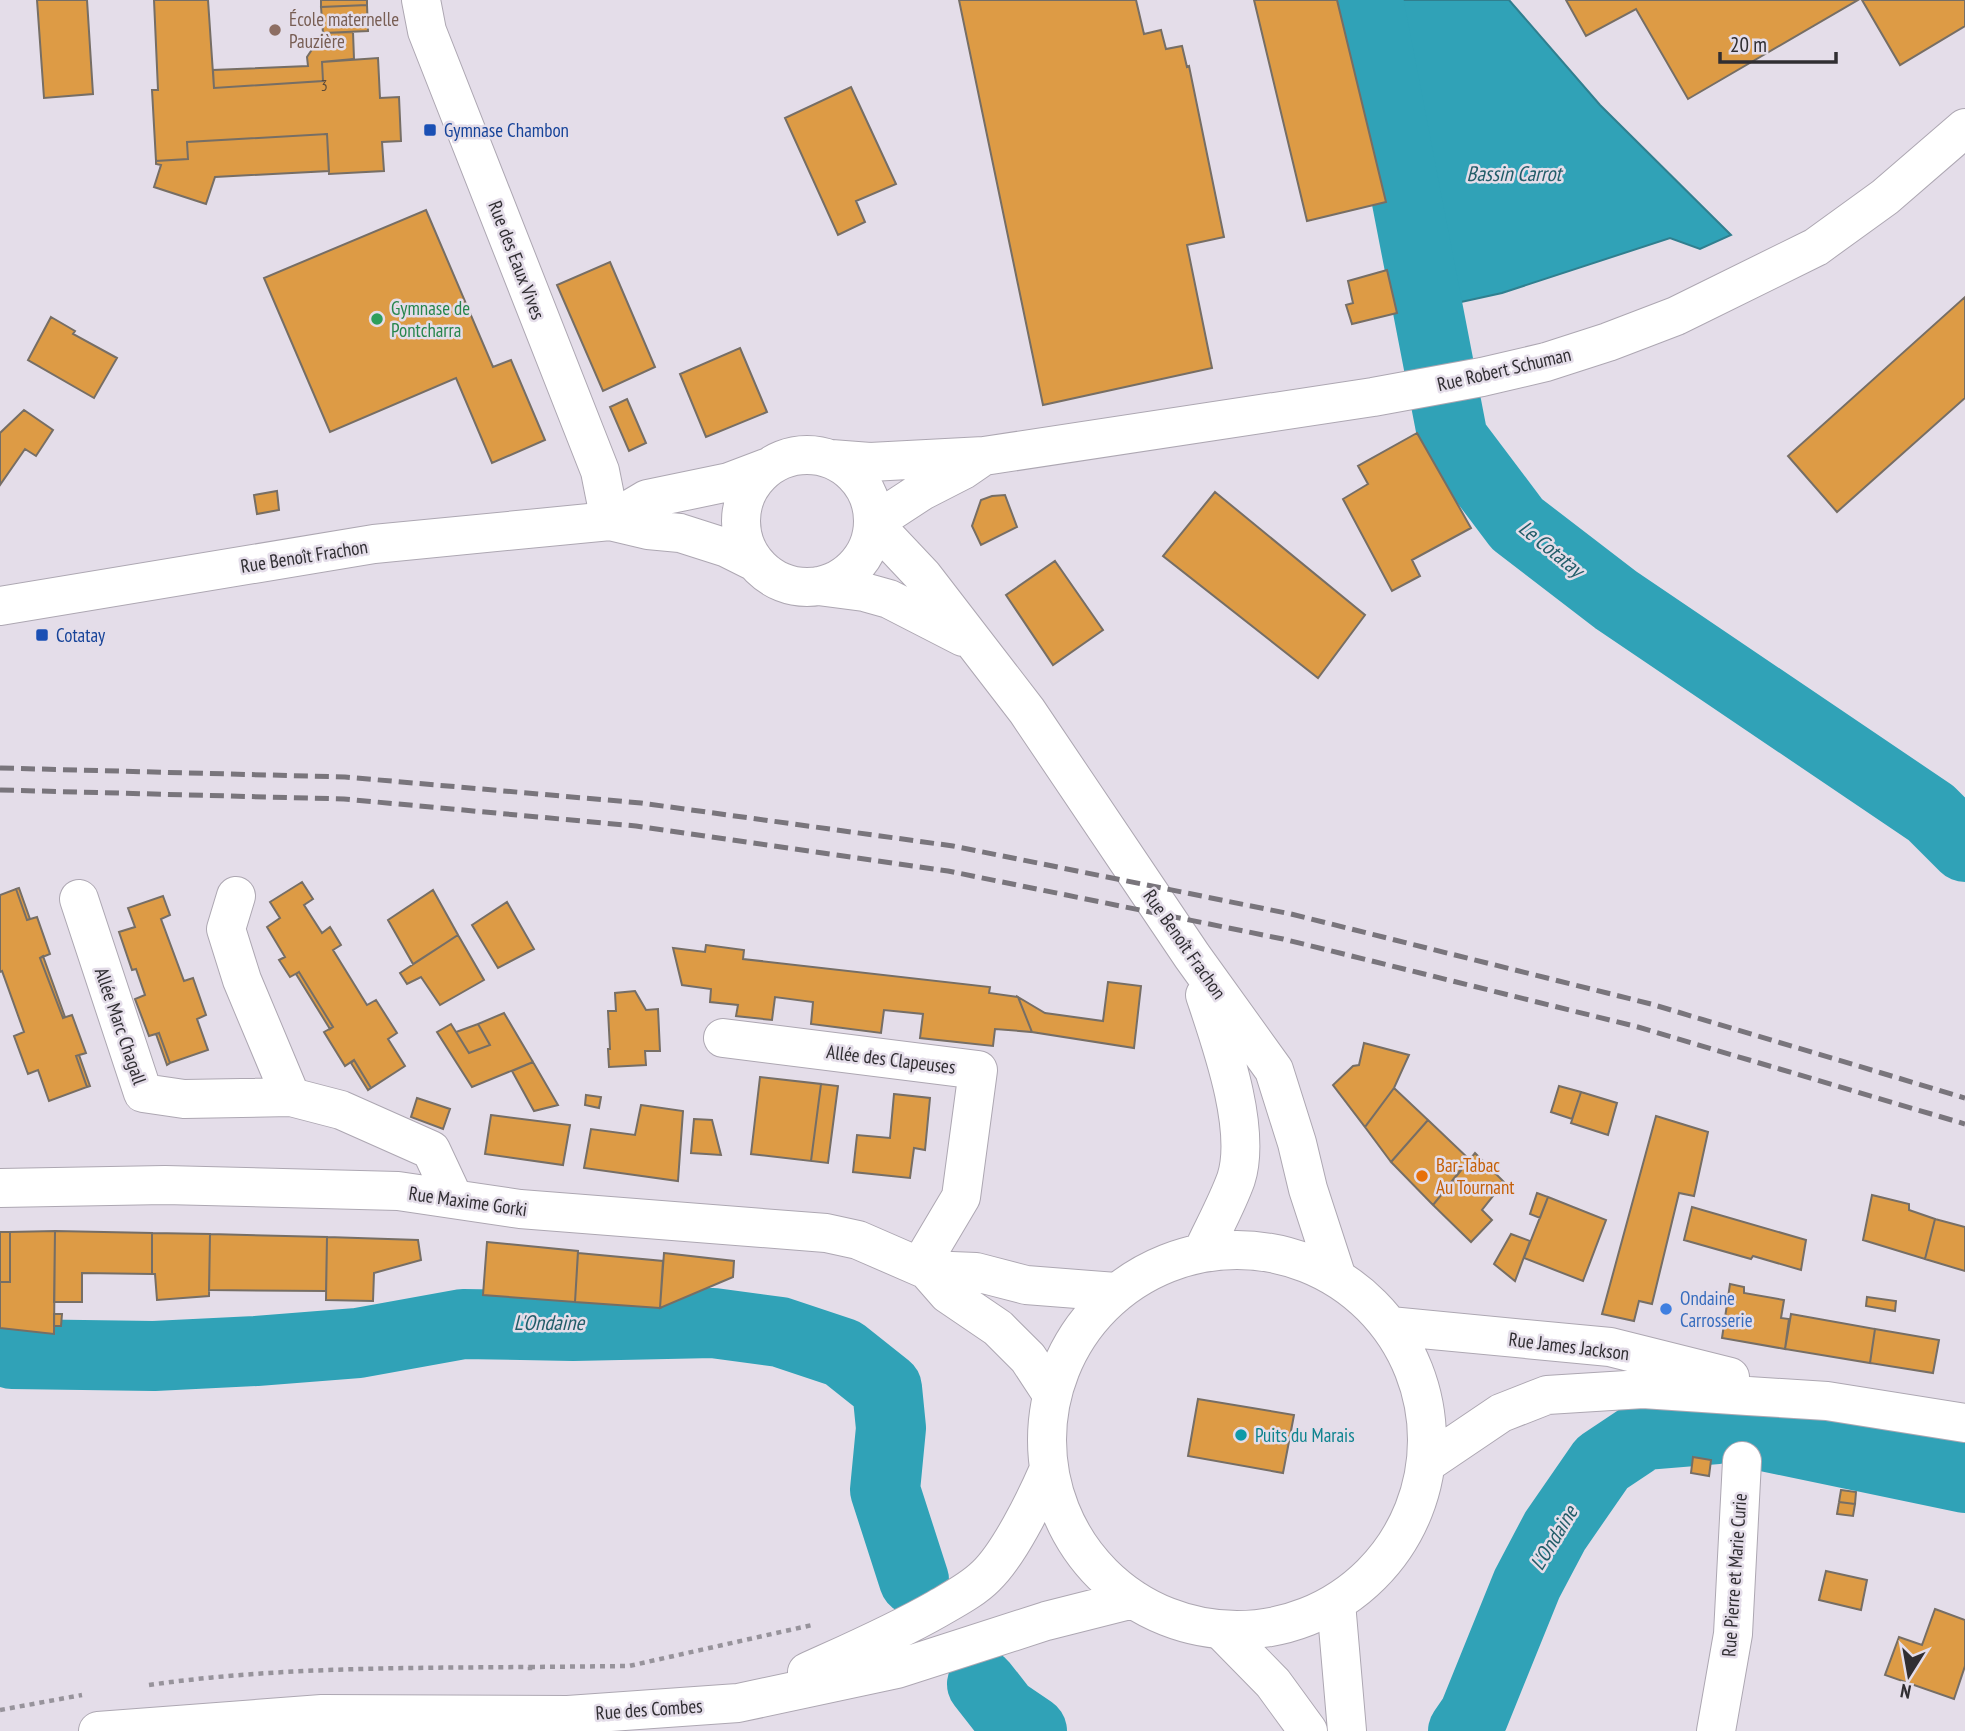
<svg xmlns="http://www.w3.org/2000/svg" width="1965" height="1731" viewBox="0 0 1965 1731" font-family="'PT Sans Narrow',sans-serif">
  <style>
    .water { fill: #30a2b7; stroke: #307f8f; stroke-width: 2 }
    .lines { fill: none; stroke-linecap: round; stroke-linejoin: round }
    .river { stroke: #30a2b7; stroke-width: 70 }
    .building { fill: #dd9b45; stroke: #766e65; stroke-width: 2 }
    .minor-casing { stroke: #ada7b2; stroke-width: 40 }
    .major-casing { stroke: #ada7b2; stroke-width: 40 }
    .path { stroke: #97939b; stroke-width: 4.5; stroke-dasharray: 5 5; stroke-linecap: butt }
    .minor { stroke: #fff; stroke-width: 38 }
    .major { stroke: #fff; stroke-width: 38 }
    .rail { stroke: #79757c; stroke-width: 5; stroke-dasharray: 14 7; stroke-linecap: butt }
    .education-dot { fill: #8d6e63; stroke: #e4dde9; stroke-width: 2.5 }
    .transit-dot { fill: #1a4fb4; stroke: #e4dde9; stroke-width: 2.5 }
    .leisure-dot { fill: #2e9e5b; stroke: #e4dde9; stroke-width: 2.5 }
    .food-dot { fill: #e8710a; stroke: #e4dde9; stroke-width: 2.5 }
    .shop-dot { fill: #3f7fe0; stroke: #e4dde9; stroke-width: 2.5 }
    .culture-dot { fill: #0f9aa8; stroke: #e4dde9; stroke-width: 2.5 }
    .labels { text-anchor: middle; stroke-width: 5; stroke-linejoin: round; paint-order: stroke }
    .number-label { font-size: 16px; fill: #5b4937 }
    .education-label { font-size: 19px; fill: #785e54; stroke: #e4dde9; text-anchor: start }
    .transit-label { font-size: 19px; fill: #164399; stroke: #e4dde9; text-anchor: start }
    .street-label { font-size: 19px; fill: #302e32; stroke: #e4dde9 }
    .leisure-label { font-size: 19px; fill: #27864d; stroke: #e4dde9; text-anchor: start }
    .food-label { font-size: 19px; fill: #c56008; stroke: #e4dde9; text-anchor: start }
    .shop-label { font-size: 19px; fill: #366cbe; stroke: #e4dde9; text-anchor: start }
    .culture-label { font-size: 19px; fill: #0d838f; stroke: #e4dde9; text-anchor: start }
    .water-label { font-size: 21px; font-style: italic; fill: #225d69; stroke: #e4dde9 }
  </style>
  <rect width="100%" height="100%" fill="#e4dde9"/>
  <path class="water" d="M1368 0H1509L1600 105 1731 235 1700 249 1670 238 1502 293 1429 309Z"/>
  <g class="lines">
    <path class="river" d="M1368 0 1453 439 1517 524 1616 600 1931 813 1965 847
      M0 1349 12 1354 154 1356 256 1351 358 1343 463 1324 573 1326 713 1323 780 1332 843 1353 887 1388 891 1428 885 1490 914 1580
      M1768 1437 1965 1478
      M982 1684 1004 1712 1032 1731
      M1463 1731 1474 1715 1527 1584 1555 1531 1602 1463 1644 1435 1717 1429"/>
  </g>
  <path class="building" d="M37 0H87L93 94 44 98Z
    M154 0H208L214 88 323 81 322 62 378 58 380 98 399 97 401 141 382 142 384 171 329 174 327 134 187 142 188 159 156 161 152 90H158Z
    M321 0H367V5L321 7Z
    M959 0H1136L1144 34 1161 30 1166 49 1182 46 1187 67 1189 66 1224 237 1187 245 1212 368 1043 405Z
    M1254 0H1337L1386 202 1307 221Z
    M1566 0H1858L1688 99 1636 9 1586 36Z
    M1862 0H1965V26L1900 65Z
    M367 5 368 31 323 33 321 7Z
    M353 32 354 59 322 62 323 81 214 88 213 70 308 66 307 57 323 33Z
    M851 87 896 184 856 201 865 222 838 235 785 118Z
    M327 134 329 171 215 177 206 204 154 187 161 165 156 164V161L188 159 187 142Z
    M426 210 493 367 511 360 545 440 492 463 456 378 330 432 264 278Z
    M610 262 655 367 603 391 557 285Z
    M1387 270 1397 313 1352 324 1346 305 1353 303 1348 281Z
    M1965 297V398L1837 512 1788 456Z
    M51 317 75 331 73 334 117 358 94 398 28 360Z
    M740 348 767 412 706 437 680 374Z
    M627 399 646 443 629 451 610 407Z
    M24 410 53 430 36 456 25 449 0 485V433Z
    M1417 433 1471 528 1412 560 1420 576 1392 591 1343 499 1368 484 1358 466Z
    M277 491 279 510 257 514 254 495Z
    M1215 492 1365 615 1318 678 1163 556Z
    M1005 495 1017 527 981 545 972 526 981 500 992 496Z
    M1055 561 1103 630 1053 665 1006 595Z
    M302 882 313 899 304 905 322 933 330 927 341 945 333 950 367 1005 376 1000 397 1033 388 1039 405 1066 371 1088 354 1060 345 1066 324 1032 333 1027 299 972 290 977 279 960 285 957 267 927 280 918 270 902Z
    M19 888 30 919 27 920 16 889Z
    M16 889 27 920 37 917 50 954 40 958 63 1018 72 1015 86 1053 76 1056 87 1087 49 1101 38 1070 28 1074 14 1036 24 1032 2 971 0 972V895Z
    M433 890 458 935 413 964 388 920Z
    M163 896 170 915 161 919 184 981 193 978 206 1015 197 1019 208 1050 170 1063 159 1033 149 1036 135 999 145 995 136 969 132 970 119 932 135 927 128 908Z
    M507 902 534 949 498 968 472 925Z
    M458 935 484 980 440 1005 421 977 407 984 400 973Z
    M706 945 744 950 743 959 990 987 989 993 1018 997 1032 1032 995 1029 993 1046 920 1038 923 1014 884 1010 881 1033 835 1027 811 1024 813 1002 775 997 772 1020 736 1016 738 1005 710 1002 711 989 682 985 673 948 705 952Z
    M43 956 65 1017 63 1018 40 958Z
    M299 972 333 1027 330 1029 296 974Z
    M1108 982 1141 986 1134 1048 1032 1032 1018 997 1045 1013 1103 1021Z
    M635 991 646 1010 658 1009 660 1051H645L646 1065 609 1067 608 1049H610L608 1011H616L615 993Z
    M504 1013 533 1062 472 1087 437 1032 451 1024 469 1053 490 1045 478 1024Z
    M478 1024 490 1045 469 1053 456 1032Z
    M159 1033 170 1063 167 1065 156 1034Z
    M1364 1043 1409 1055 1394 1088 1365 1127 1333 1085 1353 1066 1359 1065Z
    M79 1055 90 1086 87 1087 76 1056Z
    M354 1060 371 1088 368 1090 351 1063Z
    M533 1062 558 1105 534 1111 512 1071Z
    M760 1077 821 1084 811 1161 751 1154Z
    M821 1084 838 1086 828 1163 811 1161Z
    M1559 1086 1581 1092 1572 1119 1551 1112Z
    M1394 1088 1428 1120 1391 1162 1365 1127Z
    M1581 1092 1617 1103 1608 1135 1571 1123Z
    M894 1094 930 1098 925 1150 914 1148 910 1178 853 1172 857 1135 890 1138Z
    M586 1095 601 1097 599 1108 585 1105Z
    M417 1098 450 1109 443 1129 411 1117Z
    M641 1105 683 1111 678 1181 584 1168 591 1129 635 1135Z
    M491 1115 570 1125 563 1165 485 1154Z
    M1656 1116 1708 1132 1694 1196 1679 1193 1652 1304 1639 1301 1634 1321 1602 1314Z
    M694 1119 712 1120 721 1155 691 1153Z
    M1428 1120 1469 1159 1433 1205 1391 1162Z
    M1475 1153 1504 1182 1482 1210 1492 1220 1471 1242 1433 1205Z
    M1537 1193 1548 1197 1540 1218 1530 1214Z
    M1872 1195 1909 1204V1210L1935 1219 1925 1259 1863 1240Z
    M1548 1197 1606 1220 1583 1281 1524 1258Z
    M1692 1207 1806 1240 1801 1270 1753 1256 1751 1259 1684 1240Z
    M1935 1219 1965 1227V1271L1925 1259Z
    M55 1231 54 1334 0 1328V1282H10V1232Z
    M55 1231 152 1233V1274L82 1273V1302H54Z
    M0 1232H10V1282H0Z
    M152 1233 210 1234 209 1296 157 1300 155 1274H152Z
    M210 1234 327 1237 326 1291 209 1290Z
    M1511 1234 1530 1241 1515 1281 1494 1264Z
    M327 1237 418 1240 421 1260 374 1273 373 1301 326 1300Z
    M487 1242 578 1251 575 1302 483 1295Z
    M578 1253 663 1261 660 1308 575 1302Z
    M664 1253 734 1261 733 1277 660 1308Z
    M1730 1284 1744 1287V1293L1784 1300 1781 1318 1789 1319 1785 1349 1722 1338Z
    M1867 1297 1896 1301 1895 1311 1866 1306Z
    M54 1314H62L61 1326H54Z
    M1791 1314 1875 1329 1870 1363 1785 1349Z
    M1875 1329 1939 1340 1933 1373 1870 1363Z
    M1198 1399 1294 1415 1283 1473 1188 1456Z
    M1693 1457 1711 1460 1709 1476 1691 1473Z
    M1841 1490 1856 1492 1855 1504 1839 1502Z
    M1839 1502 1855 1504 1853 1516 1837 1514Z
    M1826 1571 1867 1580 1861 1610 1819 1600Z
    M1935 1609 1965 1620V1666L1954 1699 1885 1675 1899 1637 1922 1645Z"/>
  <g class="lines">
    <g class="minor-casing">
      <path id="minor" d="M421 0 427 31 600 471 610 521
        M236 896 226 929 242 980 291 1097
        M79 899 143 1093 184 1099 291 1097 341 1110 431 1150 453 1197
        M723 1038 978 1070 961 1197 920 1266
        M0 1188 165 1185 398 1191 520 1209 826 1233 858 1240 927 1270 948 1294 998 1328 1028 1358 1051 1393
        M927 1270 976 1272 1026 1285 1116 1292
        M1336 1603 1347 1731
        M1221 1630 1273 1683 1308 1731
        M1716 1731 1733 1634 1742 1461"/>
    </g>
    <g class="major-casing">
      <path id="major" d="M741 521a66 66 0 1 1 132 0a66 66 0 1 1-132 0Z
        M831 459 870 462 984 456 1373 397 1482 377 1546 362 1608 342 1676 316 1816 247 1885 197 1965 128
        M979 459 963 470 922 491 873 523 923 576 1027 711 1192 956 1274 1070 1297 1143 1308 1189 1337 1278
        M610 521 647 499 729 482 766 468
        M818 586 864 592 889 599 963 637
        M0 606 374 544 610 521 648 530 680 533 727 548 753 561
        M1047 1440a190 190 0 1 1 380 0a190 190 0 1 1-380 0Z
        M1202 1253C1213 1229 1227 1204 1236 1179 1252 1129 1221 1043 1205 995
        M1390 1326 1610 1347 1730 1377
        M1427 1463 1501 1413 1547 1395 1643 1389 1748 1396 1827 1401 1965 1423
        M807 1672C851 1652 895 1633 937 1609 954 1599 972 1590 986 1576 1009 1554 1035 1501 1048 1471
        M98 1731 322 1714 568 1715 738 1703 897 1669 1046 1621 1133 1599"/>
    </g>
    <path class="path" d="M530 1667 629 1666 812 1625
      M149 1685C275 1667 403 1668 530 1667V1675
      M0 1710 82 1695"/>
    <use href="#minor" class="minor"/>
    <use href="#major" class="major"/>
    <path class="rail" d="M0 768 345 777 641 803 953 846 1291 914 1651 1004 1965 1098
      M0 790 344 799 636 826 948 871 1283 939 1638 1027 1965 1124"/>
  </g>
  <circle class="education-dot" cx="275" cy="30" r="7"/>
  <g class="transit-dot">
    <rect x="423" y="123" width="14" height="14" rx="3.5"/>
    <rect x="35" y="628" width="14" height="14" rx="3.5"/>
  </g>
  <circle class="leisure-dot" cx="377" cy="319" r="7"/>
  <circle class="food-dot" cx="1422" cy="1176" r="7"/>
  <circle class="shop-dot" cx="1666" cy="1309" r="7"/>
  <circle class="culture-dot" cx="1241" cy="1435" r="7"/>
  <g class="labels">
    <g class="number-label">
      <text x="324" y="91">3</text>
    </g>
    <g class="education-label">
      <text x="289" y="26">École maternelle<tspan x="289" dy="22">Pauzière</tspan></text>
    </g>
    <g class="transit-label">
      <text x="444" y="137">Gymnase Chambon</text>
      <text x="56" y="642">Cotatay</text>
    </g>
    <g class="street-label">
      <text transform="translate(517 260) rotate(69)" y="7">Rue des Eaux Vives</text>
      <text transform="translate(1504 369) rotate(-13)" y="7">Rue Robert Schuman</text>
      <text transform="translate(304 556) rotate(-9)" y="7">Rue Benoît Frachon</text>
      <text transform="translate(1185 944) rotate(55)" y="7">Rue Benoît Frachon</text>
      <text transform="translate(121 1026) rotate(71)" y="7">Allée Marc Chagall</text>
      <text transform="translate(891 1059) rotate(7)" y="7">Allée des Clapeuses</text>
      <text transform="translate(468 1201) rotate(8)" y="7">Rue Maxime Gorki</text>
      <text transform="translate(1569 1346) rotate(7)" y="7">Rue James Jackson</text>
      <text transform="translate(1734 1575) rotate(-86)" y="7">Rue Pierre et Marie Curie</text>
      <text transform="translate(649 1709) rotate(-4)" y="7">Rue des Combes</text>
    </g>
    <g class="leisure-label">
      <text x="391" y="315">Gymnase de<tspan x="391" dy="22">Pontcharra</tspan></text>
    </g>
    <g class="food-label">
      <text x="1436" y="1172">Bar-Tabac<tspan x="1436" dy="22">Au Tournant</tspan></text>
    </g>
    <g class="shop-label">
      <text x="1680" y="1305">Ondaine<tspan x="1680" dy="22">Carrosserie</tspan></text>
    </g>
    <g class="culture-label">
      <text x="1255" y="1442">Puits du Marais</text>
    </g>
    <g class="water-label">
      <text x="1514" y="181">Bassin Carrot</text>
      <text transform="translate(1551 549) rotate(39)" y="7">Le Cotatay</text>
      <text x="549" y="1330">L'Ondaine</text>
      <text transform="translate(1554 1538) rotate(-59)" y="7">L'Ondaine</text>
    </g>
  </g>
  <g transform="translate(1909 1675) rotate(191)" stroke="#e4dde9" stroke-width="5" paint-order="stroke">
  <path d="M0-5L12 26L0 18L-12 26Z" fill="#302e32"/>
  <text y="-10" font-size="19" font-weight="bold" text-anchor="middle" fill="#302e32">N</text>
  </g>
  <path d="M1720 52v10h116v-10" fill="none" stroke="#302e32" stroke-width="3.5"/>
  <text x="1730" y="52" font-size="21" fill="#302e32" stroke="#e4dde9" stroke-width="5" paint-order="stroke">20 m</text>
</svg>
